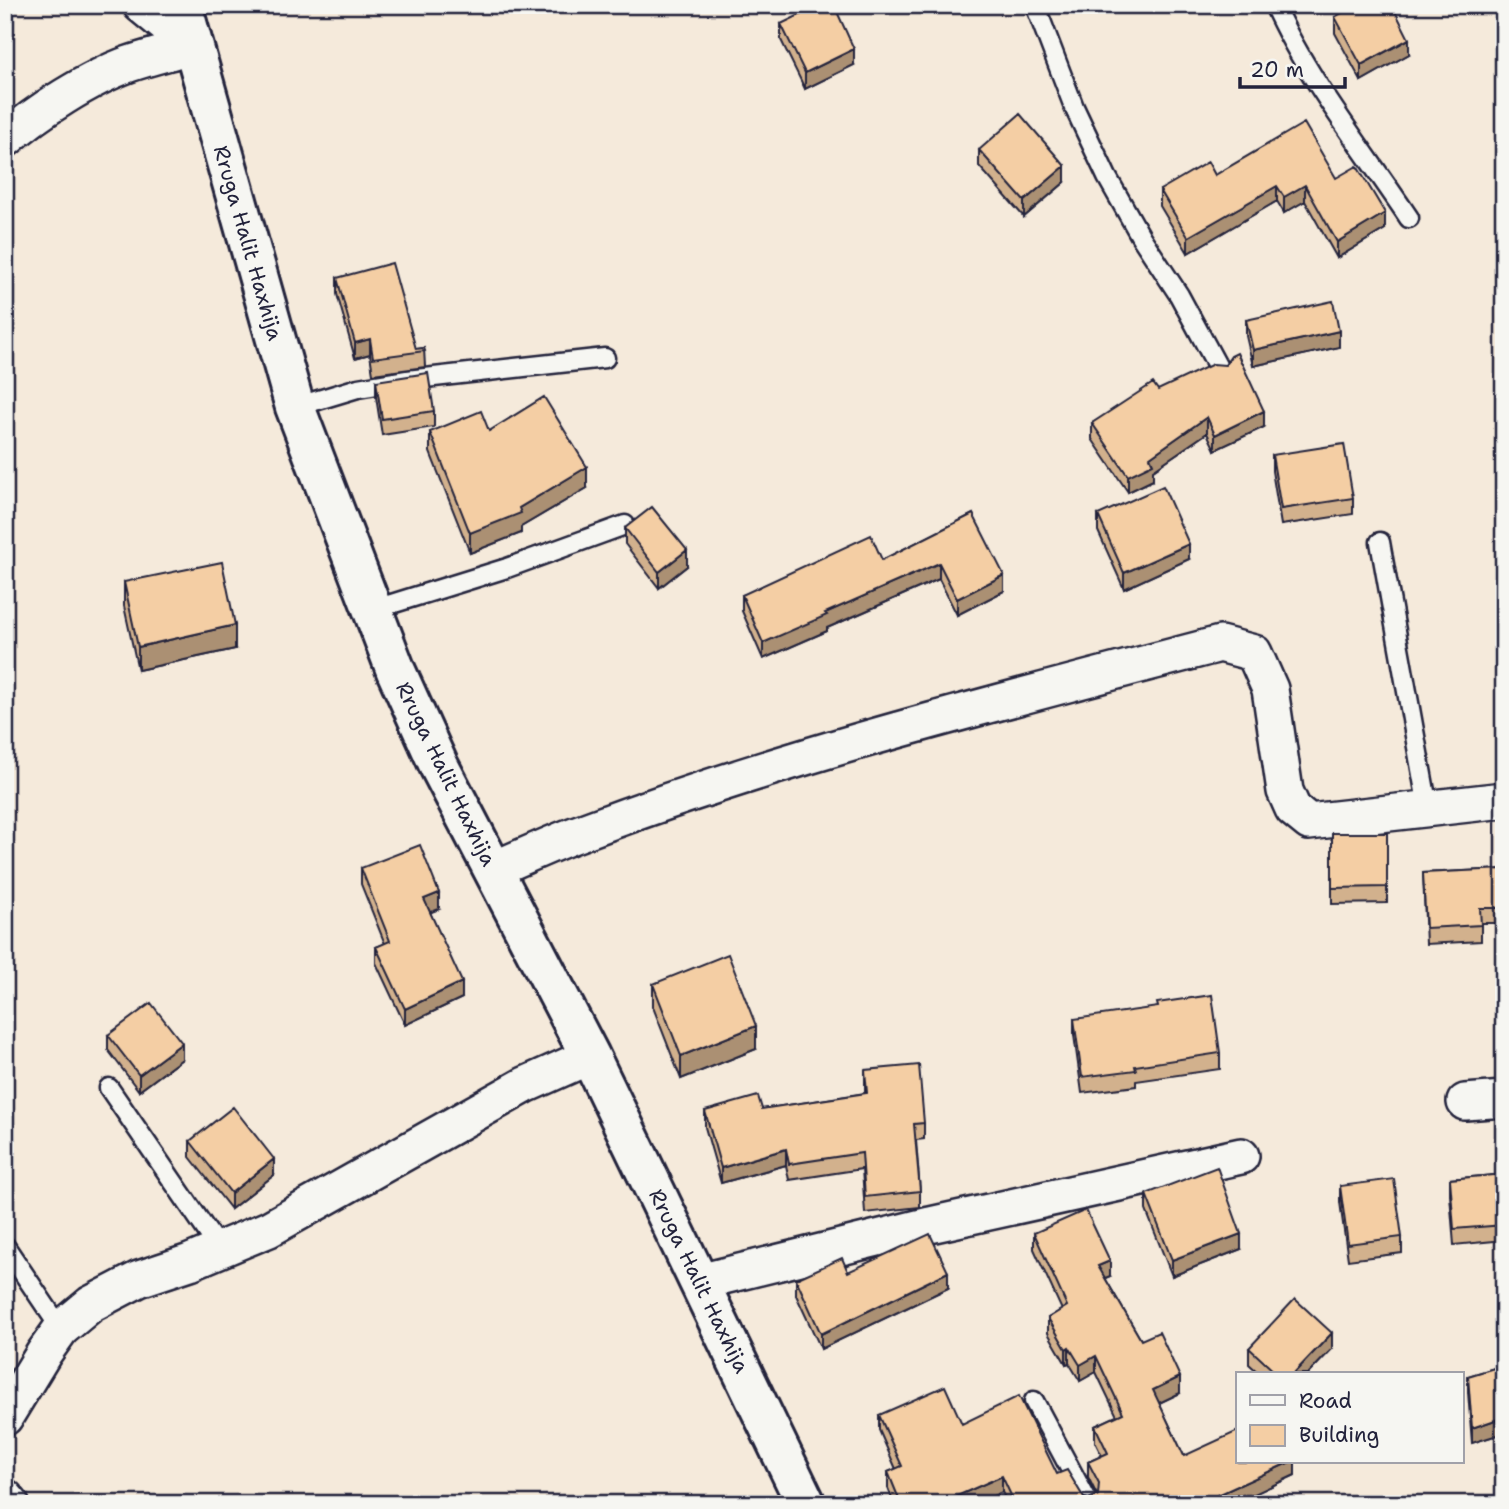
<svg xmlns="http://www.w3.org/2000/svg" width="1509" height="1509" viewBox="0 0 1509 1509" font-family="'Shantell Sans',sans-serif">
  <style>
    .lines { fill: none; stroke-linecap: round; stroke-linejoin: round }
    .lane-casing { stroke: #22223b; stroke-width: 23 }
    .street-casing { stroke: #22223b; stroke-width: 40 }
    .secondary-casing { stroke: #22223b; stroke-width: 44 }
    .lane { stroke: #f6f6f2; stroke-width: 18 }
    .street { stroke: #f6f6f2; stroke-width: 35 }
    .secondary { stroke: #f6f6f2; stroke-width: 38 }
    .wall { fill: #d2b18d; stroke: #22223b; stroke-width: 2 }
    .shaded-wall { fill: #ab9073; stroke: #22223b; stroke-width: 2 }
    .building { fill: #f4cea4; stroke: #22223b; stroke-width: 2 }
    .labels { text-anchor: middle; stroke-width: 5; stroke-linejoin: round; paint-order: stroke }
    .street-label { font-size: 21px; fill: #22223b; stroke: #f6f6f2 }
  </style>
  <rect width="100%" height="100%" fill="#f5eadb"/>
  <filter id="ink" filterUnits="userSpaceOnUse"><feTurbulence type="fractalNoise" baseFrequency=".0143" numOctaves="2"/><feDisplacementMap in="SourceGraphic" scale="14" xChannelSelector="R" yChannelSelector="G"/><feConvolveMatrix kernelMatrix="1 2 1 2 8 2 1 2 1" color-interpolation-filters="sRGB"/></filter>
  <g filter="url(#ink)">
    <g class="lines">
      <g class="lane-casing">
        <path id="lane" d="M1035 5 1074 107 1107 177 1141 237 1179 295 1220 371
          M1274 5C1306 77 1365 152 1409 218
          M295 407 358 388 407 380 605 358
          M1380 542 1428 808
          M372 610 507 568 625 525
          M109 1088 220 1250
          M5 1246 61 1329
          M1034 1401 1089 1504"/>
      </g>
      <g class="street-casing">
        <path id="street" d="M141 5 191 46
          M5 140C36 112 90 78 129 64 149 57 171 52 191 46
          M492 870C523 857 554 842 585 831 792 753 1007 700 1220 644L1254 653 1270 689 1285 791 1293 809 1309 822 1504 800
          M1465 1102 1504 1099
          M699 1282 930 1225 1241 1156
          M5 1417 44 1353 61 1329 91 1304 139 1279 190 1262 269 1229 525 1085 590 1056
          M5 1497 11 1504"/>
      </g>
      <g class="secondary-casing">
        <path id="secondary" d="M182 5 295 407 396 671 439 766 590 1056 806 1504"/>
      </g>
      <use href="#lane" class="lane"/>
      <use href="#street" class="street"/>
      <use href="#secondary" class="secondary"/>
    </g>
    <path class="wall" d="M1335 17 1409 54 1361 81 1335 33Z
      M781 24 854 65 805 89 781 40Z
      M979 150 1065 182 1024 217 979 166Z
      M1215 175 1336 178 1385 229 1337 258 1305 201 1284 213 1277 201 1188 253 1160 206V190Z
      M337 278 416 349 424 348 425 367 373 374 370 354 355 358 337 294Z
      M1246 320 1339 347 1253 366 1246 336Z
      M376 381 434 411V427L382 435 376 397Z
      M1158 390 1264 427 1215 450 1207 433 1153 470V480L1128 492 1092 439V423Z
      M489 431 587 488 521 527V533L470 553 430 452V432Z
      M1272 455 1353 498V514L1281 525 1272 471Z
      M973 514 1004 591 957 615 939 579 827 628V631L763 659 742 611V595L882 560Z
      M1098 515 1189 559 1124 589 1098 531Z
      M625 528 687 566 659 588 625 544Z
      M124 582 235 649 138 670 124 606Z
      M1332 833H1387V903L1332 904Z
      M361 868 439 909 430 912 462 998 405 1025 376 963V947L385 944 361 884Z
      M1504 869V923H1481V941L1426 944 1423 873Z
      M653 984 756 1049 681 1079 653 1007Z
      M1074 1019 1220 1053V1069L1136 1081V1086L1082 1093 1074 1035Z
      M108 1035 182 1059 139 1091 108 1050Z
      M865 1070 924 1123V1139L916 1140 920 1191V1207L865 1213 862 1169 789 1180 786 1165 721 1183 705 1127V1111L762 1109 865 1093Z
      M190 1141 274 1175 231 1209 190 1157Z
      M1504 1174V1240L1454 1245 1450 1195V1179Z
      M1340 1186 1402 1237V1253L1348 1260 1340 1202Z
      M1146 1194 1241 1249 1172 1276 1146 1210Z
      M1034 1233 1110 1276 1105 1278 1141 1340 1180 1393 1159 1403 1184 1456 1295 1462V1475L1233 1504H1008L1002 1492 976 1504H894L888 1488V1472L896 1469 879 1430V1415L962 1424 1057 1474 1084 1498 1089 1499 1097 1495 1088 1477V1462L1102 1456 1095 1442V1426L1117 1416 1096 1372 1080 1381 1069 1363 1066 1364 1048 1333V1318L1062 1310 1034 1249Z
      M848 1272 948 1288 821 1349 796 1295V1279Z
      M1249 1348 1332 1349 1308 1374H1260L1249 1364Z
      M1504 1365V1433L1472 1443 1468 1392V1376Z"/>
    <path class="shaded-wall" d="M1409 39V54L1361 81V65Z
      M854 49V65L805 89V73Z
      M1065 166V182L1024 217V201Z
      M1305 185V201L1284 213V197Z
      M1277 186V201L1188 253V237Z
      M1385 213V229L1337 258V242Z
      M1339 331V347L1253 366V350Z
      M370 339V354L355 358V343Z
      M1264 411V427L1215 450V435Z
      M1207 417V433L1153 470V480L1128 492V476L1150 457Z
      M587 467V488L521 527V533L470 553V533L519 508Z
      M1189 544V559L1124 589V573Z
      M687 550V566L659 588V572Z
      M939 563V579L827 628V631L763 659V643L825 613Z
      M1004 575V591L957 615V599Z
      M235 625V649L138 670V647Z
      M439 893V909L424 915V899Z
      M462 982V998L405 1025V1009Z
      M756 1026V1049L681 1079V1056Z
      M182 1043V1059L139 1091V1075Z
      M786 1149V1165L721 1183V1168Z
      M274 1159V1175L231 1209V1193Z
      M1241 1234V1249L1172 1276V1260Z
      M1110 1261V1276L1098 1281V1266Z
      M948 1272V1288L821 1349V1334Z
      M1332 1333V1349L1308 1374H1293Z
      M1069 1347V1363L1066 1364V1349Z
      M1096 1356V1372L1080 1381V1365Z
      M1180 1377V1393L1153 1406V1390Z
      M1504 1417V1433L1472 1443V1428Z
      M1290 1462H1295V1475L1233 1504H1209V1499Z
      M1002 1476V1492L976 1504H939Z
      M1134 1498V1504H1119Z"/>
    <path class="building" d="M820 5H834L854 49 805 73 781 24Z
      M1356 5H1392L1409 39 1361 65 1335 17Z
      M1020 114 1065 166 1024 201 979 150Z
      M1304 123 1336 178 1357 166 1385 213 1337 242 1305 185 1284 197 1277 186 1188 237 1160 190 1208 162 1215 175Z
      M392 263 416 349 424 348 425 351 373 358 370 339 355 343 337 278Z
      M1333 301 1339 331 1253 350 1246 320Z
      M1237 353 1264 411 1215 435 1207 417 1150 457 1153 464 1128 476 1092 423 1153 383 1158 390 1213 364 1225 365 1231 356Z
      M428 373 434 411 382 419 376 381Z
      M544 397 587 467 519 508 521 513 470 533 430 432 481 411 489 431Z
      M1344 444 1353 498 1281 509 1272 455Z
      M1163 486 1189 544 1124 573 1098 515Z
      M652 507 687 550 659 572 625 528Z
      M973 514 1004 575 957 599 939 563 825 613 827 615 763 643 742 595 871 535 882 560Z
      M222 562 235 625 138 647 124 582Z
      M1332 833H1387V887L1332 888Z
      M420 845 439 893 424 899 462 982 405 1009 376 947 390 941 361 868Z
      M1504 869V908H1480L1481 925 1426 928 1423 873Z
      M728 954 756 1026 681 1056 653 984Z
      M1212 995 1220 1053 1135 1066 1136 1070 1082 1077 1074 1019 1158 1007 1157 1003Z
      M151 1003 182 1043 139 1075 108 1035Z
      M919 1065 924 1123 914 1124 920 1191 865 1197 862 1153 789 1164 786 1149 721 1168 705 1111 758 1096 762 1109 867 1093 865 1070Z
      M233 1107 274 1159 231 1193 190 1141Z
      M1217 1167 1241 1234 1172 1260 1146 1194Z
      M1504 1174V1225L1454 1229 1450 1179Z
      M1394 1179 1402 1237 1348 1244 1340 1186Z
      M1086 1210 1110 1261 1098 1266 1141 1340 1159 1332 1180 1377 1153 1390 1184 1456 1238 1431V1462H1290L1209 1499 1211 1504H1136L1134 1498 1119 1504H1015L1002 1476 939 1504H901L888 1472 902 1466 879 1415 945 1386 962 1424 1019 1396 1057 1474 1067 1470 1084 1498 1089 1499 1098 1495 1099 1483 1088 1462 1108 1453 1095 1426 1123 1413 1096 1356 1080 1365 1069 1347 1066 1349 1048 1318 1067 1306 1034 1233Z
      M930 1234 948 1272 821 1334 796 1279 842 1258 848 1272Z
      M1295 1299 1332 1333 1293 1374H1277L1249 1348Z
      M1504 1365V1417L1472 1428 1468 1376Z"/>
  </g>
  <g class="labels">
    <g class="street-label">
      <text transform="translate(248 243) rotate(74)" y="7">Rruga Halit Haxhija</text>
      <text transform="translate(446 774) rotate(64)" y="7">Rruga Halit Haxhija</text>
      <text transform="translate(699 1281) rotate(64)" y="7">Rruga Halit Haxhija</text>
    </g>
  </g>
  <rect width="1509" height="1509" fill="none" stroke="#f6f6f2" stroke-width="28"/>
  <rect x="14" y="14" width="1481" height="1481" fill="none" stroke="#22223b" stroke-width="2.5" filter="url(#ink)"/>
  <rect x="1236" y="1372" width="228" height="91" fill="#f6f6f2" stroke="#a1a1a9" stroke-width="2"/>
  <rect x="1250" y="1395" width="35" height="10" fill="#f6f6f2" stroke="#a1a1a9" stroke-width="2"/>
  <text x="1299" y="1408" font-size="21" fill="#22223b">Road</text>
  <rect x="1250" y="1425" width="35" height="21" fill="#f4cea4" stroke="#a1a1a9" stroke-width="2"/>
  <text x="1299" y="1442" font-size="21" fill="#22223b">Building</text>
  <path d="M1240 77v10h105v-10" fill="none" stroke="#22223b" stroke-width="3.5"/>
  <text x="1250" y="77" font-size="21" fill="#22223b" stroke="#f6f6f2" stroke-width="5" paint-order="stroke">20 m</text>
</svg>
